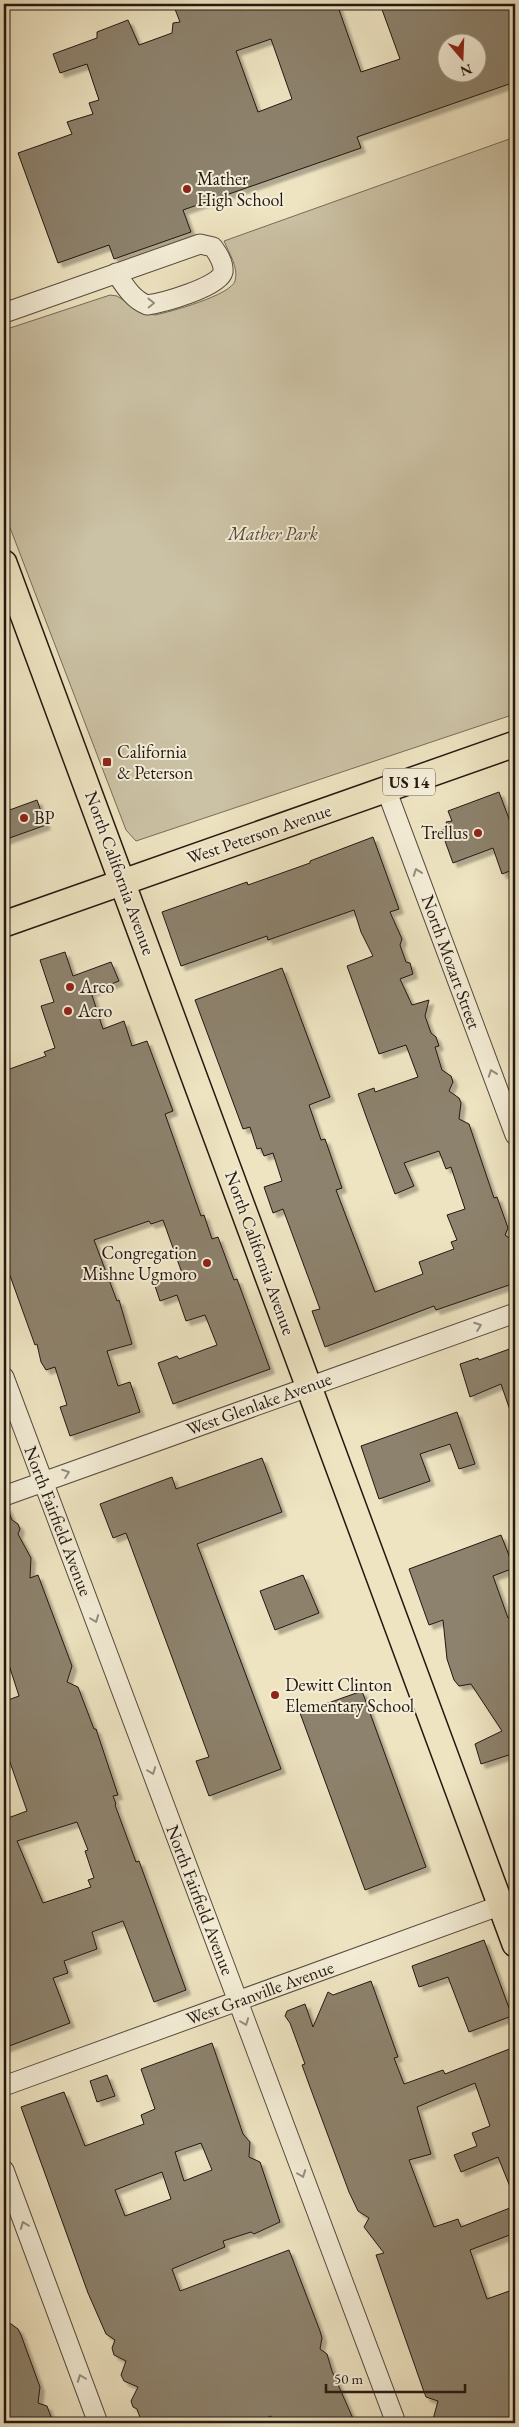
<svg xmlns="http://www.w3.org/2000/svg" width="519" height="2427" viewBox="0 0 519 2427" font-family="'EB Garamond',serif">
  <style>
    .green { fill: #cbc1a4; stroke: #776c5a }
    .building { fill: #8d826d; stroke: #231811; fill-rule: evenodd; filter: url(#shadow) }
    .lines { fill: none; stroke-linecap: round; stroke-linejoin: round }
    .minor-casing { stroke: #564b3d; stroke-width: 21 }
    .major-casing { stroke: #231811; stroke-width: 28 }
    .minor { stroke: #f4edd7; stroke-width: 19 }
    .major { stroke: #eee4c2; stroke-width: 25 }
    .oneway { stroke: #968d7e }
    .poi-dot { fill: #8f2418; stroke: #f4edd7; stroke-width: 2 }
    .labels { text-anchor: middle; stroke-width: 4; stroke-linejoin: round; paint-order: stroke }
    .shield { fill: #f4edd7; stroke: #62584c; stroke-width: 1 }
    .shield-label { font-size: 16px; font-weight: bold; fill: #231811 }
    .poi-label { font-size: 18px; fill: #231811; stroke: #f4edd7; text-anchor: start }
    .park-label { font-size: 18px; font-style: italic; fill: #554b3d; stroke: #f4edd7 }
    .street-label { font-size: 18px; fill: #231811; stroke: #f4edd7 }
  </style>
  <defs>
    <filter id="shadow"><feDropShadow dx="4.5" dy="4.5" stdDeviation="1" flood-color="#0004"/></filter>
  </defs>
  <rect width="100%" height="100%" fill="#eee4c2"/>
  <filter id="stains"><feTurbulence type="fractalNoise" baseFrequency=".004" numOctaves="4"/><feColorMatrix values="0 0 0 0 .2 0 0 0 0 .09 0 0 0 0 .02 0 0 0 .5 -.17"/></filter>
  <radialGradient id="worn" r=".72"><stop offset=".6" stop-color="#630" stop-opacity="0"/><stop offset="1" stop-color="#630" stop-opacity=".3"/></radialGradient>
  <path class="green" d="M515 137V714L136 841 126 830 4 512V330L110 295 117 296 144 313 155 315C170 312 231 295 235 281 239 268 229 253 224 241Z"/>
  <path class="building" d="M173 4H337L361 72 400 59 380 4H515V82L357 137 361 148 183 210 191 232 114 259 109 245 58 263 18 153 72 134 67 122 93 114 89 103 99 100 87 64 60 73 53 54 97 38V32L128 20 139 45 172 33 173 23 180 22ZM271 39 292 99 258 112 236 51ZM446 42H476V72H446Z
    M499 792 515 835V869L502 874 493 848 453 863 441 830 448 828 446 822 452 821 448 811Z
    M37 800 46 825 4 840V812Z
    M373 837 399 909 390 912 402 939 400 945 406 962 410 963 413 974 400 979 412 1005 429 1000 425 1016 431 1033 436 1037 439 1046 435 1047 442 1070 451 1076 453 1082 449 1091 459 1098 461 1103 459 1119 469 1124 494 1198 497 1197 508 1228 505 1235 512 1240 515 1248V1283L436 1310 434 1306 325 1347 312 1311 320 1309 283 1209 273 1213 264 1187 282 1181 273 1153 264 1156 261 1148 257 1149 250 1127 243 1129 195 1000 282 968 330 1097 309 1105 321 1140 325 1139 342 1188 336 1190 375 1292 423 1274 419 1262 454 1249 451 1242 457 1240 447 1215 465 1209 451 1167 446 1169 439 1151 404 1163 414 1186 395 1194 367 1119 358 1094 374 1088 375 1092 418 1077 406 1045 379 1054 347 966 373 956 361 932 354 910 268 940 267 936 181 966 162 912 247 882 248 885 310 863V861Z
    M65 952 73 976 111 962 119 981 91 992 103 1029 124 1021 132 1046 147 1041 173 1111 165 1114 201 1216 204 1215 212 1239 218 1237 234 1280 237 1279 270 1369 173 1404 158 1363 177 1356 179 1359 217 1345 205 1315 186 1321 177 1295 160 1301 154 1283 182 1273 163 1220 151 1224 149 1221 94 1240 117 1301 119 1300 132 1344 107 1351 118 1386 130 1382 140 1412 70 1436 60 1407 67 1405 55 1367 46 1370 41 1362 37 1344 35 1345 4 1259V1071L46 1056 44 1052 55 1048 41 1006 54 1002 40 960Z
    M515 1347V1419H513L501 1384 470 1397 460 1364 478 1358 479 1360Z
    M457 1412 475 1464 459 1469 450 1444 420 1454 430 1481 379 1499 361 1446Z
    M262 1458 282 1512 197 1544 281 1769 209 1796 196 1761 209 1757 126 1533 113 1538 100 1504 172 1477 176 1489Z
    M4 1507H7L12 1520 18 1524 20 1529 18 1534 31 1558 30 1578 38 1575 72 1666 67 1682 78 1687 94 1729H96L118 1795 113 1796 116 1804 115 1805 136 1862 139 1861 186 1990 154 2002 123 1921 92 1932 97 1949 64 1961 68 1973 53 1978 70 2023 4 2048V1808L8 1818 27 1811 4 1745V1706L9 1704 8 1700 19 1696 9 1665 4 1667ZM77 1822 88 1850 85 1851 94 1878 88 1880 91 1887 43 1903 17 1841Z
    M501 1535 514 1568 493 1576 508 1618 515 1616V1753L481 1764 475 1744 502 1731 471 1684 459 1686 454 1680 447 1659 443 1620 429 1625 409 1569Z
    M303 1575 319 1613 275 1630 260 1591Z
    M362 1691 426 1867 365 1890 300 1713Z
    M484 1940 512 2016 469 2032 448 1977 419 1987 412 1966Z
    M371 1981 398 2057 394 2058 404 2084 443 2070 445 2074 512 2048 515 2056V2199L498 2157 461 2172 454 2155 477 2146 472 2133 490 2126 475 2083 417 2107 431 2154 409 2160 434 2227 458 2219 461 2227 515 2206V2233L470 2250 487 2299 515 2289V2423H432L438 2401 426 2397 423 2389 376 2255 384 2253 364 2227 369 2218 358 2211 349 2192 310 2087 302 2065 305 2064 290 2023 285 2016 287 2011 305 2004 313 2027 328 1992 333 1995Z
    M212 2043 243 2134 250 2142 249 2157 260 2162 280 2222 254 2234 251 2232 223 2241 225 2247 172 2269 180 2291 289 2250 320 2331 322 2338 320 2349 327 2354 332 2371 355 2423H273L271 2416 252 2423H142L137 2409 133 2407 131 2401 138 2387 124 2381 121 2375 126 2361 114 2355 112 2348 115 2340 106 2334 88 2293 21 2107 64 2092 85 2146 144 2124 141 2115 155 2109 141 2069ZM201 2143 212 2170 184 2181 175 2152ZM162 2172 171 2199 125 2216 115 2190Z
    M107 2075 115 2096 97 2102 90 2081Z
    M4 2319 18 2329 21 2335 40 2387 38 2403 47 2406 51 2417 32 2423H4Z"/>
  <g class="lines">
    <g class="minor-casing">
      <path id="minor" d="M4 313 200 244 213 247C218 254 224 263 223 272 220 287 162 303 147 305 132 299 125 286 116 273
        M386 789 515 1135
        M4 1377 396 2423
        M4 1496 515 1313
        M4 2086 515 1900
        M4 2170 98 2423"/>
    </g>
    <g class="major-casing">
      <path id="major" d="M4 563 515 1944
        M4 924 515 744"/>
    </g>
    <use href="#minor" class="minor"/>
    <use href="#major" class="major"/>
  </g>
  <defs><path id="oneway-chevron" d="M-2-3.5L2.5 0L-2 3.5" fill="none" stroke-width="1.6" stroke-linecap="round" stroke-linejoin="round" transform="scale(1.25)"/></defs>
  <g class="oneway">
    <use href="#oneway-chevron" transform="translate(151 303) rotate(-1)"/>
    <use href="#oneway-chevron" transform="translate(417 872) rotate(-110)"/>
    <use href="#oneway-chevron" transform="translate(492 1073) rotate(-110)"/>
    <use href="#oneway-chevron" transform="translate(478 1326) rotate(-20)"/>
    <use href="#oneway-chevron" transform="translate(66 1473) rotate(-20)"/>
    <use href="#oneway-chevron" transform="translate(95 1619) rotate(69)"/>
    <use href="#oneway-chevron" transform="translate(152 1771) rotate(69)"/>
    <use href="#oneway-chevron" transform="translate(245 2022) rotate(69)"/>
    <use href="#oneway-chevron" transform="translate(302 2174) rotate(69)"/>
    <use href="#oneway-chevron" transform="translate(24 2225) rotate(-111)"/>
    <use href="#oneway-chevron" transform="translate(81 2378) rotate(-111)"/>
  </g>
  <g class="poi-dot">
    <circle cx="187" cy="189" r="5"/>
    <rect x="102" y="757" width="10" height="10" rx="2.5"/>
    <circle cx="24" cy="818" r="5"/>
    <circle cx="478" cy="833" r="5"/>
    <circle cx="70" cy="987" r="5"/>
    <circle cx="68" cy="1011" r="5"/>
    <circle cx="207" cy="1263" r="5"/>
    <circle cx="275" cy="1695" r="5"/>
  </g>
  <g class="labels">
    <rect class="shield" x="383" y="768.5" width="52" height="27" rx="4"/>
    <g class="shield-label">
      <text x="409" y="788">US 14</text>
    </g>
    <g class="poi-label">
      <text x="197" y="185">Mather<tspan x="197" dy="21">High School</tspan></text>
      <text x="117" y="758">California<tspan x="117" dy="21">&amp; Peterson</tspan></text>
      <text x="34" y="824">BP</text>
      <text x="468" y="839" text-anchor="end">Trellus</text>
      <text x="80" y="993">Arco</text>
      <text x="78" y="1017">Acro</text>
      <text x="197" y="1259" text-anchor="end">Congregation<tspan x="197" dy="21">Mishne Ugmoro</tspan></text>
      <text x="285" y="1691">Dewitt Clinton<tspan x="285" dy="21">Elementary School</tspan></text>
    </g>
    <g class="park-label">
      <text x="273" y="540">Mather Park</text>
    </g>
    <g class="street-label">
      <text transform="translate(259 834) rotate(-19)" y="6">West Peterson Avenue</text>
      <text transform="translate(120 873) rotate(70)" y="6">North California Avenue</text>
      <text transform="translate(451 962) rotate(70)" y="6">North Mozart Street</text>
      <text transform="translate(260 1253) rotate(70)" y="6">North California Avenue</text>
      <text transform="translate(259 1404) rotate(-20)" y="6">West Glenlake Avenue</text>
      <text transform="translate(58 1521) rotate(69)" y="6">North Fairfield Avenue</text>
      <text transform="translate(200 1900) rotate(69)" y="6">North Fairfield Avenue</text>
      <text transform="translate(260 1993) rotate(-20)" y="6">West Granville Avenue</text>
    </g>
  </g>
  <rect width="519" height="2427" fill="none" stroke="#eee4c2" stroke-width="20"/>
  <rect x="5" y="5" width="509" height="2417" fill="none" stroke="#231811" stroke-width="2.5"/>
  <rect x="10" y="10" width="499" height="2407" fill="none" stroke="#231811"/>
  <g transform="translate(462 58) rotate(161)"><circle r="24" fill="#f4edd7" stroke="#a09888"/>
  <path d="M0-4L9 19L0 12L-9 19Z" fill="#8f2418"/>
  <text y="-8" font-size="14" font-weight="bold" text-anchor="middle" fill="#231811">N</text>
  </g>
  <path d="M326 2384v8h139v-8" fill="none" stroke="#231811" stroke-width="2.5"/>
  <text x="334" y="2384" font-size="15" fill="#231811" stroke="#f4edd7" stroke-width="4" paint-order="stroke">50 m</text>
  <rect width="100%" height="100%" filter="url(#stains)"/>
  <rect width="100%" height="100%" fill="url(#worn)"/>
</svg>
